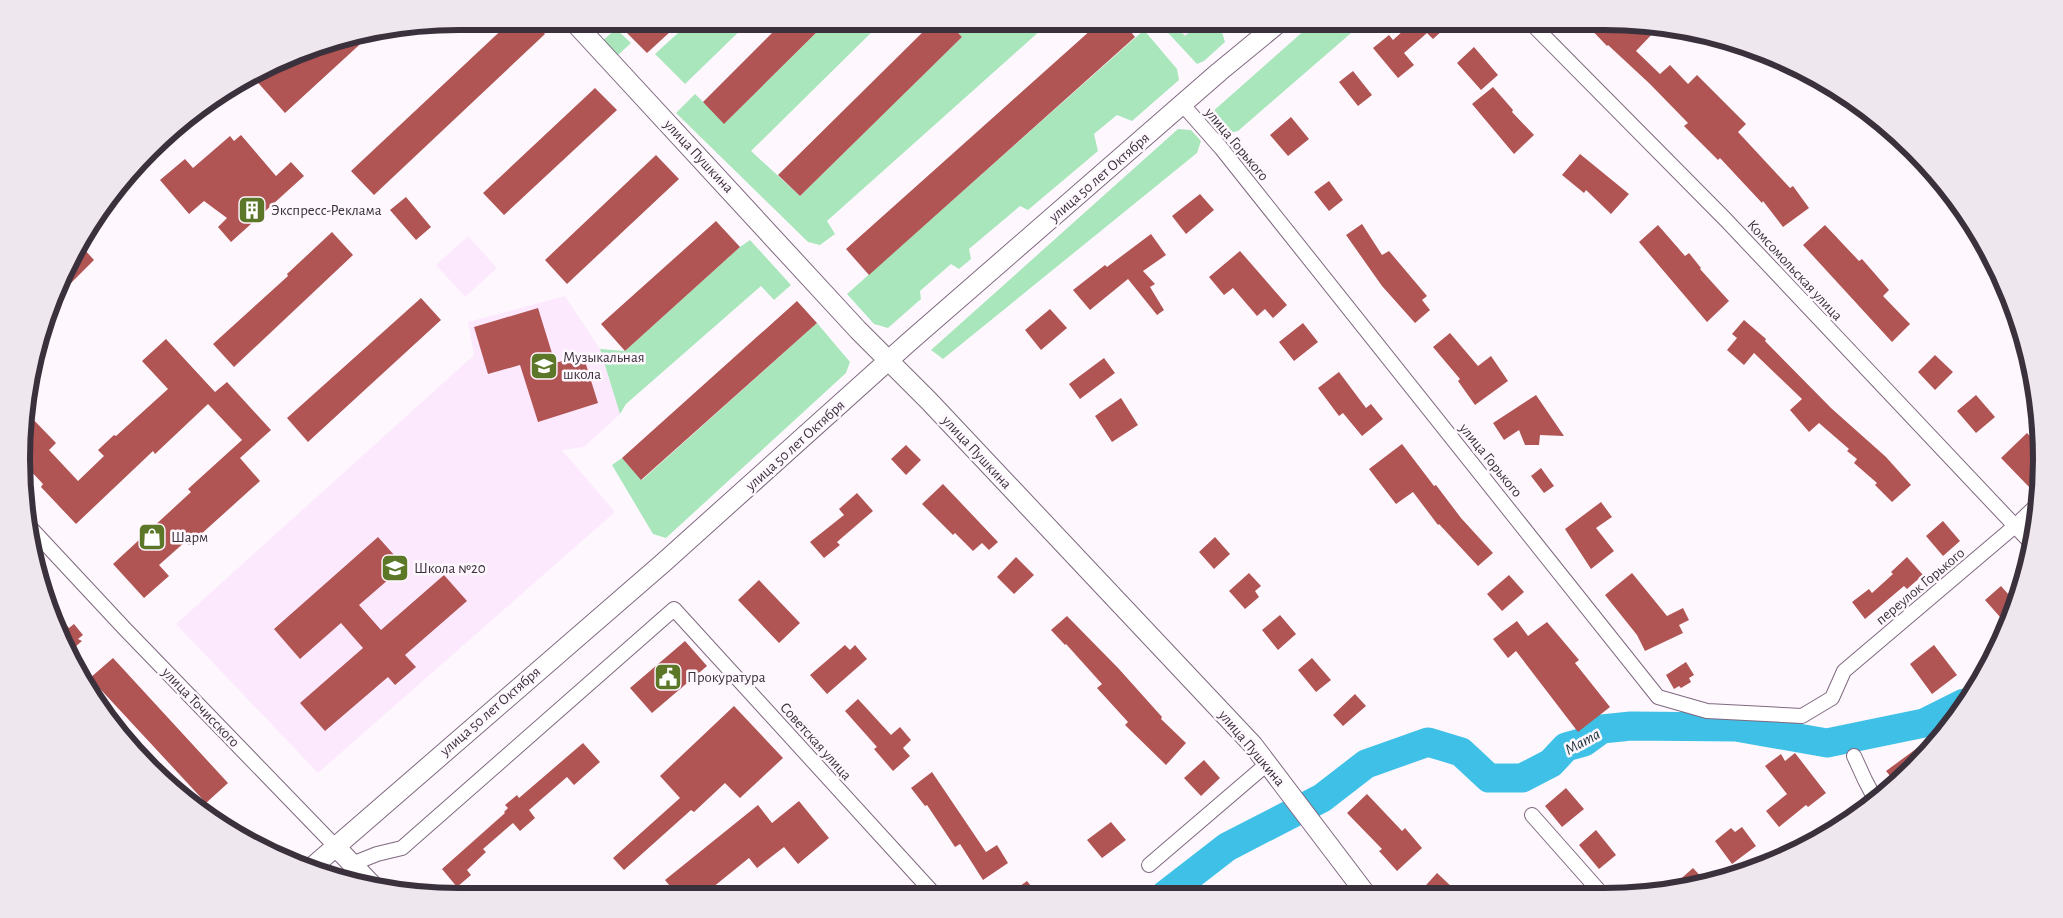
<svg xmlns="http://www.w3.org/2000/svg" width="2063" height="918" viewBox="0 0 2063 918" font-family="'Alegreya Sans',sans-serif">
  <style>
    .built { fill: #fde9fe }
    .green { fill: #a9e6bc }
    .lines { fill: none; stroke-linecap: round; stroke-linejoin: round }
    .river { stroke: #3fc1e7; stroke-width: 29 }
    .building { fill: #b15454 }
    .street-casing { stroke: #7f6880; stroke-width: 16 }
    .secondary-casing { stroke: #7f6880; stroke-width: 21 }
    .street { stroke: #fff; stroke-width: 14 }
    .secondary { stroke: #fff; stroke-width: 19 }
    .labels { text-anchor: middle; stroke-width: 5; stroke-linejoin: round; paint-order: stroke }
    .street-label { font-size: 15px; fill: #3b313c; stroke: #fef8fe }
    .poi-label { font-size: 15px; fill: #3b313c; stroke: #fef8fe; text-anchor: start }
    .water-label { font-size: 16px; font-style: italic; fill: #1c3139; stroke: #fef8fe }
    .rim { fill: none; stroke: #3b313c; stroke-width: 6 }
  </style>
  <rect width="100%" height="100%" fill="#fef8fe"/>
  <path class="built" d="M1172 21H1202L1185 37Z
    M468 236 497 268 465 297 436 265Z
    M565 296 600 349 620 414 584 447 562 450 615 512 318 773 176 624 474 355 468 322Z"/>
  <path class="green" d="M682 21H750L685 84 655 54 679 32 676 27Z
    M828 21H883L751 151 800 196 962 37 947 21H1051L827 221 835 234 820 245 808 242 676 113 695 94 725 123Z
    M1157 21H1172L1185 36 1202 21H1230L1221 29 1225 42 1204 61 1197 64Z
    M1315 21H1365L1238 131 1221 135 1209 122 1211 113Z
    M616 29 631 43 617 56 602 41Z
    M1144 30 1177 69 1179 80 1132 121 1117 115 1094 134 1098 151 1028 210 1020 206 969 249 971 259 959 269 951 264 920 291 921 299 888 328 874 324 847 294Z
    M1178 129 1191 130 1201 141 1197 153 943 359 931 350Z
    M750 240 791 285 774 300 761 286 626 404 620 414 600 349 625 351 740 247Z
    M817 323 850 362 846 373 666 538 653 534 612 465 622 458 642 480Z"/>
  <g class="lines">
    <path class="river" d="M1165 895 1227 847 1322 798 1366 764 1428 742 1461 752 1489 778H1522L1551 763 1566 747 1584 742 1602 729 1631 726 1736 727 1827 743 1924 723 1964 703"/>
  </g>
  <path class="building" d="M511 21H533L545 34 374 195 351 171Z
    M637 21H682L647 53 626 32Z
    M784 21H828L724 124 703 102Z
    M934 21H947L962 37 800 196 778 175Z
    M1101 21H1122L1135 37 869 275 846 249Z
    M1414 21H1453L1433 39 1427 33 1404 53 1414 65 1398 78 1373 48 1389 35 1393 40Z
    M1583 21 1646 25 1654 32 1636 51 1660 74 1670 65 1688 84 1697 75 1746 124 1738 132 1790 188 1793 186 1809 208 1783 227 1763 201 1762 203 1720 158 1718 160 1684 126 1688 123 1650 84 1608 45 1607 46Z
    M369 36 285 113 251 75 318 45Z
    M1474 47 1498 75 1481 90 1457 63Z
    M1353 71 1372 95 1358 106 1339 82Z
    M1493 87 1513 110 1512 112 1534 135 1514 154 1472 104Z
    M595 88 617 110 504 215 483 193Z
    M1291 117 1309 139 1288 156 1270 135Z
    M241 135 276 176 291 162 304 176 231 242 218 227 227 218 204 201 189 214 160 180 185 159 193 168 230 136 234 141Z
    M1580 154 1629 194 1611 214 1586 190 1584 193 1562 175Z
    M656 155 679 179 567 284 545 260Z
    M1329 181 1343 200 1329 211 1314 192Z
    M1200 194 1214 210 1186 234 1172 216Z
    M406 197 431 227 416 240 390 210Z
    M716 221 740 247 625 351 601 324Z
    M1362 224 1382 255 1389 251 1427 296 1422 300 1430 310 1415 323 1382 286 1346 235Z
    M1658 225 1685 256 1689 253 1701 268 1700 269 1729 301 1707 322 1639 242Z
    M1825 225 1859 261 1862 259 1889 290 1883 296 1910 324 1892 342 1803 245Z
    M332 232 353 255 234 367 213 344 288 276 287 274Z
    M1151 234 1166 255 1143 271 1155 284 1150 287 1164 310 1157 315 1128 279 1090 310 1073 290 1105 265 1107 267Z
    M83 248 94 260 60 294 73 258Z
    M1240 251 1287 305 1273 318 1265 309 1257 316 1233 288 1224 295 1209 277Z
    M421 298 441 320 308 442 287 418Z
    M797 301 817 323 641 480 622 458Z
    M538 308 555 363 583 355 598 403 538 422 520 365 488 374 474 327Z
    M1050 309 1067 328 1041 350 1025 330Z
    M1744 320 1766 339 1765 341 1831 408 1886 457 1911 485 1892 502 1875 485 1877 483 1854 463 1857 459 1847 451 1849 449 1819 423 1809 432 1790 410 1802 399 1754 353 1744 365 1727 350 1737 338 1732 334Z
    M1303 323 1318 342 1294 361 1279 342Z
    M1450 333 1478 366 1491 356 1508 381 1475 405 1458 381 1460 379 1433 347Z
    M166 339 215 392 227 382 271 430 240 458 260 481 189 545 186 541 159 565 169 576 144 598 113 564 191 492 188 489 242 440 208 404 155 454 153 451 76 524 41 487 43 484 27 467 28 414 56 443 49 450 78 481 104 456 98 450 114 435 116 436 168 389 142 361Z
    M1935 355 1953 372 1935 390 1918 372Z
    M1104 358 1115 373 1080 399 1069 384Z
    M1339 372 1366 408 1371 404 1383 419 1362 436 1343 413 1339 416 1318 388Z
    M1536 395 1564 436 1540 435 1539 445H1525L1519 430 1504 440 1493 423Z
    M1976 395 1995 417 1976 433 1957 411Z
    M1121 398 1138 425 1112 442 1095 416Z
    M2027 433 2041 447 2042 459 2040 478 2030 488 2001 458Z
    M1402 444 1434 486 1436 485 1461 518 1493 553 1478 566 1439 524 1438 525 1413 492 1396 504 1369 469Z
    M906 445 921 460 906 475 891 459Z
    M1541 468 1554 486 1544 493 1531 476Z
    M943 484 998 542 989 550 982 543 973 551 955 533 953 535 922 504Z
    M857 493 873 511 837 542 840 545 824 558 810 542 844 515 839 509Z
    M1601 502 1612 517 1596 528 1614 551 1591 569 1565 529Z
    M1943 521 1960 541 1943 556 1926 536Z
    M378 537 404 566 359 605 381 630 444 575 467 601 405 655 416 667 395 685 388 677 325 731 300 703 363 648 341 623 300 659 274 629Z
    M1215 537 1230 554 1214 569 1199 552Z
    M1016 557 1034 575 1014 594 997 577Z
    M1907 557 1923 575 1907 589 1904 586 1865 619 1852 602 1869 589 1872 593 1893 574 1891 572Z
    M1249 573 1261 586 1255 591 1259 597 1245 609 1229 591Z
    M1632 573 1667 616 1683 608 1689 620 1679 625 1683 633 1645 651 1637 635 1605 595Z
    M1509 575 1524 592 1502 611 1487 594Z
    M759 580 800 623 779 643 738 600Z
    M2001 586 2016 603 2008 626 1985 600Z
    M53 610 69 628 74 624 83 635 78 639 82 641 68 653 50 612Z
    M1280 615 1296 634 1278 650 1262 630Z
    M1067 616 1119 669 1162 717 1161 719 1186 743 1166 765 1125 725 1128 722 1097 688 1102 684 1066 644 1065 645 1051 630Z
    M1517 621 1528 636 1547 622 1579 660 1575 663 1610 707 1578 732 1516 651 1508 658 1493 639Z
    M685 641 707 666 652 713 630 688Z
    M845 645 850 650 855 645 867 659 827 694 810 675Z
    M1934 645 1957 675 1932 694 1910 664Z
    M113 658 228 783 206 803 90 678Z
    M1312 658 1331 680 1316 692 1298 670Z
    M1686 662 1694 675 1689 678 1691 682 1681 688 1679 686 1674 689 1666 675Z
    M1355 694 1366 706 1343 726 1333 715Z
    M858 699 891 735 900 727 911 740 903 748 910 756 893 771 874 749 877 747 845 711Z
    M734 706 783 758 740 798 725 783 694 812 691 810 624 870 613 858 680 798 660 776Z
    M583 743 600 762 574 785 567 777 529 810 535 818 520 831 513 823 483 849 486 852 467 870 471 875 457 887 442 869 505 813 504 812 508 808 505 805 517 795 519 798Z
    M1920 746 1925 752 1895 782 1886 771Z
    M1795 753 1826 793 1808 807 1806 805 1779 827 1766 811 1787 794 1765 766 1781 754 1785 761Z
    M1204 760 1220 778 1201 796 1184 778Z
    M932 772 986 852 997 845 1008 863 983 880 960 844 955 847 927 805 925 806 911 788Z
    M1566 788 1584 809 1562 827 1545 806Z
    M1367 794 1402 831 1405 828 1422 848 1397 871 1379 851 1382 849 1347 813Z
    M799 801 829 838 798 864 784 847 757 868 749 858 702 896H678L665 880 758 805 772 823Z
    M1111 822 1126 840 1102 858 1087 840Z
    M1742 827 1756 846 1732 864 1715 841 1731 828 1735 832Z
    M1596 830 1616 855 1599 869 1579 845Z
    M1693 868 1705 881 1666 892Z
    M1437 873 1452 887 1445 894H1418Z
    M1027 881 1038 895H1008Z"/>
  <g class="lines">
    <g class="street-casing">
      <path id="street" d="M1529 21 1726 220 2033 545
        M1183 105 1221 148 1658 697 1707 711 1802 716 1832 698 1844 671 2015 526 2037 505
        M27 524 125 629 336 847
        M1854 756 1865 780 1876 801
        M1532 815 1601 893
        M352 864 377 854 402 848 674 609 935 895
        M1149 865 1267 764"/>
    </g>
    <g class="secondary-casing">
      <path id="secondary" d="M573 21 858 330 929 401 1253 745 1366 894
        M336 847 375 888
        M310 869 663 563 909 342 1219 72 1281 21"/>
    </g>
    <use href="#street" class="street"/>
    <use href="#secondary" class="secondary"/>
  </g>
  <defs>
    <g id="building-square" transform="scale(1.4375)"><rect x="-9" y="-9" width="18" height="18" rx="4" fill="#5d7729" stroke="#fef8fe"/><path d="M-4-6H4V6H1V3H-1V6H-4ZM-2.5-4.3h1.7v1.8h-1.7ZM.8-4.3h1.7v1.8H.8ZM-2.5-1h1.7V.8h-1.7ZM.8-1h1.7V.8H.8Z" fill="#fff"/></g>
    <g id="school-square" transform="scale(1.4375)"><rect x="-9" y="-9" width="18" height="18" rx="4" fill="#5d7729" stroke="#fef8fe"/><path d="M0-5L7-2L0 1L-7-2ZM-4 1L0 2.5L4 1V4Q0 6-4 4Z" fill="#fff"/></g>
    <g id="shop-square" transform="scale(1.4375)"><rect x="-9" y="-9" width="18" height="18" rx="4" fill="#5d7729" stroke="#fef8fe"/><path d="M-5-2.5h2.3a2.7 3.5 0 0 1 5.4 0H5L5.5 6h-11ZM-1.5-2.5h3a1.5 2.3 0 0 0-3 0Z" fill="#fff"/></g>
    <g id="civic-square" transform="scale(1.4375)"><rect x="-9" y="-9" width="18" height="18" rx="4" fill="#5d7729" stroke="#fef8fe"/><path d="M-.6-6.5H3V-4.5H.6V-3L4-1V1h2V6H-6V1h2V-1L-.6-3ZM-1.2 2.5V6h2.4V2.5Z" fill="#fff"/></g>
  </defs>
  <g fill-rule="evenodd">
    <use href="#building-square" x="252" y="210"/>
    <use href="#school-square" x="544" y="366"/>
    <use href="#shop-square" x="152" y="537"/>
    <use href="#school-square" x="395" y="568"/>
    <use href="#civic-square" x="668" y="677"/>
  </g>
  <g class="labels">
    <g class="street-label">
      <text transform="translate(1237 144) rotate(50)" y="5">улица Горького</text>
      <text transform="translate(699 156) rotate(47)" y="5">улица Пушкина</text>
      <text transform="translate(1099 177) rotate(-41)" y="5">улица 50 лет Октября</text>
      <text transform="translate(1795 270) rotate(47)" y="5">Комсомольская улица</text>
      <text transform="translate(795 445) rotate(-42)" y="5">улица 50 лет Октября</text>
      <text transform="translate(977 452) rotate(47)" y="5">улица Пушкина</text>
      <text transform="translate(1491 460) rotate(51)" y="5">улица Горького</text>
      <text transform="translate(1920 586) rotate(-40)" y="5">переулок Горького</text>
      <text transform="translate(201 707) rotate(46)" y="5">улица Точисского</text>
      <text transform="translate(490 711) rotate(-41)" y="5">улица 50 лет Октября</text>
      <text transform="translate(816 741) rotate(48)" y="5">Советская улица</text>
      <text transform="translate(1252 748) rotate(50)" y="5">улица Пушкина</text>
    </g>
    <g class="poi-label">
      <text x="271" y="215">Экспресс-Реклама</text>
      <text x="563" y="362">Музыкальная<tspan x="563" dy="17">школа</tspan></text>
      <text x="171" y="542">Шарм</text>
      <text x="414" y="573">Школа №20</text>
      <text x="687" y="682">Прокуратура</text>
    </g>
    <g class="water-label">
      <text transform="translate(1582 741) rotate(-29)" y="6">Мата</text>
    </g>
  </g>
  <path d="M0 0H2063V918H0ZM459 30H1604A429 429 0 0 1 2033 459V459A429 429 0 0 1 1604 888H459A429 429 0 0 1 30 459V459A429 429 0 0 1 459 30Z" fill="#eee8ee" fill-rule="evenodd"/>
  <path class="rim" d="M459 30H1604A429 429 0 0 1 2033 459V459A429 429 0 0 1 1604 888H459A429 429 0 0 1 30 459V459A429 429 0 0 1 459 30Z"/>
</svg>
